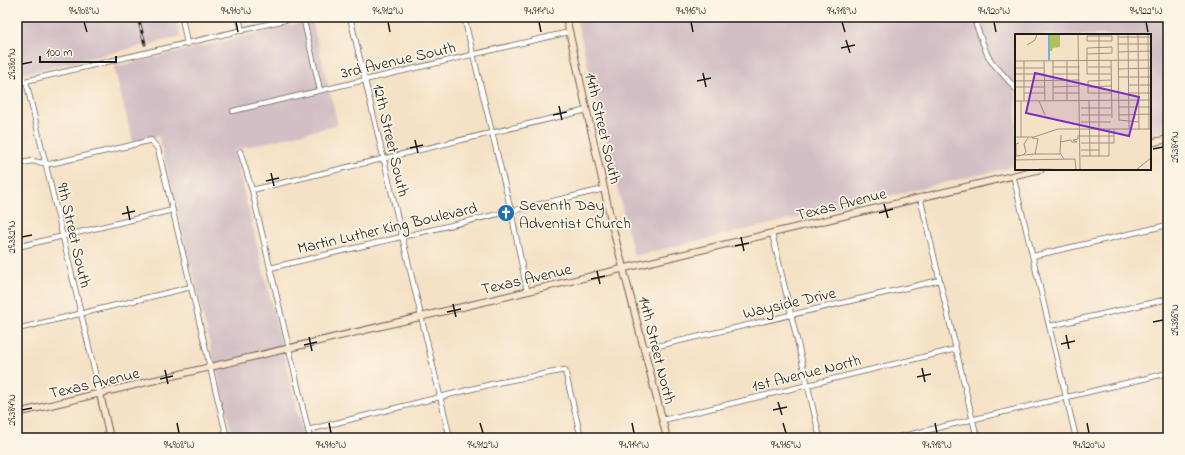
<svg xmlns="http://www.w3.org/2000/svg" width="1185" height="455" viewBox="0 0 1185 455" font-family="'Indie Flower',sans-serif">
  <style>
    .industrial { fill: #d2bec4 }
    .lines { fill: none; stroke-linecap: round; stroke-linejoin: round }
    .street-casing { stroke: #686158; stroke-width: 6 }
    .secondary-casing { stroke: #686158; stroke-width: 8 }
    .street { stroke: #fff; stroke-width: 4.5 }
    .secondary { stroke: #fbe5cf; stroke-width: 6 }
    .rail-casing { stroke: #1c1c1c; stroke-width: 3 }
    .rail { stroke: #fcf5e5; stroke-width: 1.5; stroke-dasharray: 4.5; stroke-linecap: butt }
    .ticks { fill: none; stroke: #1c1c1c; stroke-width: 1.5 }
    .labels { text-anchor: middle; stroke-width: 3.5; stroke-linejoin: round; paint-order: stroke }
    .street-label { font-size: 16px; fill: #1c1c1c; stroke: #fcf5e5 }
    .poi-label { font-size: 16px; fill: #1c1c1c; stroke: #fcf5e5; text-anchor: start }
    .inset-river { fill: none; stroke: #6fb1e4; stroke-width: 2 }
    .inset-road { fill: none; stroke: #9e9282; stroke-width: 1 }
    .view { fill: #7b2cbf; fill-opacity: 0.15; stroke: #7b2cbf; stroke-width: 2 }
    .inset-edge { fill: none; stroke: #1c1c1c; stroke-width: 2 }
    .neatline { fill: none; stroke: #1c1c1c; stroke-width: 1.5 }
    .ticks-label { font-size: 10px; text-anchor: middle; fill: #1c1c1c }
  </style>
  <rect width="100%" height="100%" fill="#fcf5e5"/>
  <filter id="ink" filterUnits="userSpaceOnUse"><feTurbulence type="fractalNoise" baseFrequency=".025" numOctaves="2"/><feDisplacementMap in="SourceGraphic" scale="8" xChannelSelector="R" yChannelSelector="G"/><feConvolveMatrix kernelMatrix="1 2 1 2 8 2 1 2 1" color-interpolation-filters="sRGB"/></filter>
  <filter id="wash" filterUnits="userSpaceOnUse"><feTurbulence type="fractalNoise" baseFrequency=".012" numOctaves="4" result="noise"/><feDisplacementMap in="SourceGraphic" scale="16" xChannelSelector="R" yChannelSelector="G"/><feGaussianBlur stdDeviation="0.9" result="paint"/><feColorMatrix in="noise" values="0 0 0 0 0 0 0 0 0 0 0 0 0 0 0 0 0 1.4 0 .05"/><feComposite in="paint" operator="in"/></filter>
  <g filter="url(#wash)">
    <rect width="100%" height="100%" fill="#f5e1c6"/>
    <path class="industrial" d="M17 17H175L180 37 17 75Z
      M576 17H1168V130L1150 135V35H1016V166L634 256Z
      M312 20 338 125 234 150 304 438H233L159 136 133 142 114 67Z"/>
  </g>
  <g filter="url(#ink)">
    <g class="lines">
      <g class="street-casing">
        <path id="street" d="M182 17 187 44
          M239 17 242 31
          M303 17 320 90
          M350 17 450 438
          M464 17 511 211 527 291
          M976 25 987 54 991 61 1016 89
          M26 81 100 394
          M17 83 298 17
          M233 111 569 32
          M240 151 252 190 261 229 310 438
          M17 164 32 161 50 164 128 146 151 140 158 149 227 438
          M1013 175 1076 438
          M252 190 587 110
          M920 197 977 438
          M772 233 820 438
          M17 247 173 210
          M1033 256 1168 225
          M270 268 604 189
          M1050 326 1168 299
          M17 329 191 287
          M645 349 940 280
          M663 420 956 349
          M308 430 496 383 565 370 581 438
          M895 438 1168 373"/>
      </g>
      <g class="secondary-casing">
        <path id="secondary" d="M566 17 613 229 667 438
          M1150 143 1168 139
          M100 394 110 438
          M17 413 1041 169"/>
      </g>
      <use href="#street" class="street"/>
      <use href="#secondary" class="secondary"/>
      <g class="rail-casing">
        <path id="rail" d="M138 17 145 44"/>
      </g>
      <use href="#rail" class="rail"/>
    </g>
  </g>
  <path class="ticks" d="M84 22 87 32M236 22 238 32M388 22 390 32M539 22 541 32M691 22 693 32M842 22 845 32M994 22 996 32M1146 22 1148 32M846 40 850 53M841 48 855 45M22 64 32 62M703 73 706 87M697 81 711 78M559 106 562 120M553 115 567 112M415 140 418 153M410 148 423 145M1153 149 1163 147M271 173 274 186M266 181 279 178M884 204 888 218M127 206 130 220M879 213 893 209M122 214 135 211M22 237 32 235M741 237 744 251M735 246 749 243M597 271 600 284M591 279 605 276M453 304 456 317M447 312 461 309M1153 322 1163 320M1066 335 1069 349M309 337 312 351M1061 344 1075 341M304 345 317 342M922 368 925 382M165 370 168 384M917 377 931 374M160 379 173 376M778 402 782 415M22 410 32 408M773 410 787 407M177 423 179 433M329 423 331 433M480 423 483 433M632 423 634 433M783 423 786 433M935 423 937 433M1087 423 1089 433"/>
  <defs>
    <g id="church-disc" transform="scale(0.9)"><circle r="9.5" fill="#1f6fb2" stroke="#fcf5e5"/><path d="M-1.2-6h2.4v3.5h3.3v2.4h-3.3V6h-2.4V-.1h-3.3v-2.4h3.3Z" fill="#fff"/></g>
  </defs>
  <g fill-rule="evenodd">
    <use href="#church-disc" x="506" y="213"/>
  </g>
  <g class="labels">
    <g class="street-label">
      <text transform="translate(398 59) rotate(-13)" y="6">3rd Avenue South</text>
      <text transform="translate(604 128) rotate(77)" y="6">14th Street South</text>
      <text transform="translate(392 140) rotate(77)" y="6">12th Street South</text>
      <text transform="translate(841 203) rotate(-14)" y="6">Texas Avenue</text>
      <text transform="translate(387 227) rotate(-13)" y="6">Martin Luther King Boulevard</text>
      <text transform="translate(75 235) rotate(77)" y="6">9th Street South</text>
      <text transform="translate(526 278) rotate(-13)" y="6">Texas Avenue</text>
      <text transform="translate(789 302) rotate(-13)" y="6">Wayside Drive</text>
      <text transform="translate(658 350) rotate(76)" y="6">14th Street North</text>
      <text transform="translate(806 372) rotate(-14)" y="6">1st Avenue North</text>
      <text transform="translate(94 382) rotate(-13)" y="6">Texas Avenue</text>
    </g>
    <g class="poi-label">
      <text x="519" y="210">Seventh Day<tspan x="519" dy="18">Adventist Church</tspan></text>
    </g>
  </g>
  <g transform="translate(1015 34)">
    <rect width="136" height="136" fill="#f5e1c6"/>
    <path d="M45 0V13L38 14 37 17H35V1Z" fill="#b3be60"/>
    <path class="inset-river" d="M34 0V26"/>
    <path class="inset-road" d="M63 0 65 136M84 0V123M103 0 104 86 124 88M113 0 114 95M123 0 124 95M133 0 134 95M72 2H97V7H72ZM103 3H136M103 10H136M12 11 20 6 22 0M103 18 136 17M72 20 97 19V13L72 14V40H96M38 26V67M96 26 97 84M0 27 136 26M9 27V67M29 27 30 67M52 27V67M38 33H65M73 33H96M0 34H29M103 35 136 34M0 40H29M38 40H65M103 43H136M96 46 73 47V59H96M0 47 65 46M114 51H136M0 53H30M38 53 65 52M73 53 96 52M9 59H30M39 59H65M114 59H136M74 66 75 122M0 67 136 66M6 67V103M24 67 30 81M104 73H136M66 74H96M66 81H96M104 81 136 80M66 88H96M46 101 45 119 49 125M65 102H98M0 103H19L43 95H136M45 108 56 106 57 108H62L58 106 63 105V101M66 109H99V95M66 116H84M20 120H45M8 121 20 120 23 105 17 104M1 122 8 121 11 118 9 110 13 104M1 122V110L4 109M66 122H94V95M0 126 60 125 61 135M24 135 64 136M121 136 136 124"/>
    <path class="view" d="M20 39 124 63 114 102 11 79Z"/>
    <rect width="136" height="136" class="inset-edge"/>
  </g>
  <rect width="1185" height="455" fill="none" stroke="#fcf5e5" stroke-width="44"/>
  <path d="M40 56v6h76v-6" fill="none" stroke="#1c1c1c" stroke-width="2"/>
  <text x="46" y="56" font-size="12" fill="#1c1c1c" stroke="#fcf5e5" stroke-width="3" paint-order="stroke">100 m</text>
  <rect x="22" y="22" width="1141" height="411" class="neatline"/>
  <g class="ticks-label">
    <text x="84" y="14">94.908°W</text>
    <text x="236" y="14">94.910°W</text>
    <text x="388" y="14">94.912°W</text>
    <text x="539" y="14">94.914°W</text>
    <text x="691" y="14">94.916°W</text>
    <text x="842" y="14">94.918°W</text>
    <text x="994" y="14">94.920°W</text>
    <text x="1146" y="14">94.922°W</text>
    <text transform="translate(11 64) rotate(-90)" y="4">29.380°N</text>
    <text transform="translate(1174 147) rotate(-90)" y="4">29.384°N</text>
    <text transform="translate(11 237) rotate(-90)" y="4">29.382°N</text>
    <text transform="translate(1174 320) rotate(-90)" y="4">29.386°N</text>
    <text transform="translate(11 410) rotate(-90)" y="4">29.384°N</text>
    <text x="179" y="448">94.908°W</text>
    <text x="331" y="448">94.910°W</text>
    <text x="483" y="448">94.912°W</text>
    <text x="634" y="448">94.914°W</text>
    <text x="786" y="448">94.916°W</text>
    <text x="937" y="448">94.918°W</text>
    <text x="1089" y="448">94.920°W</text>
  </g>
</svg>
